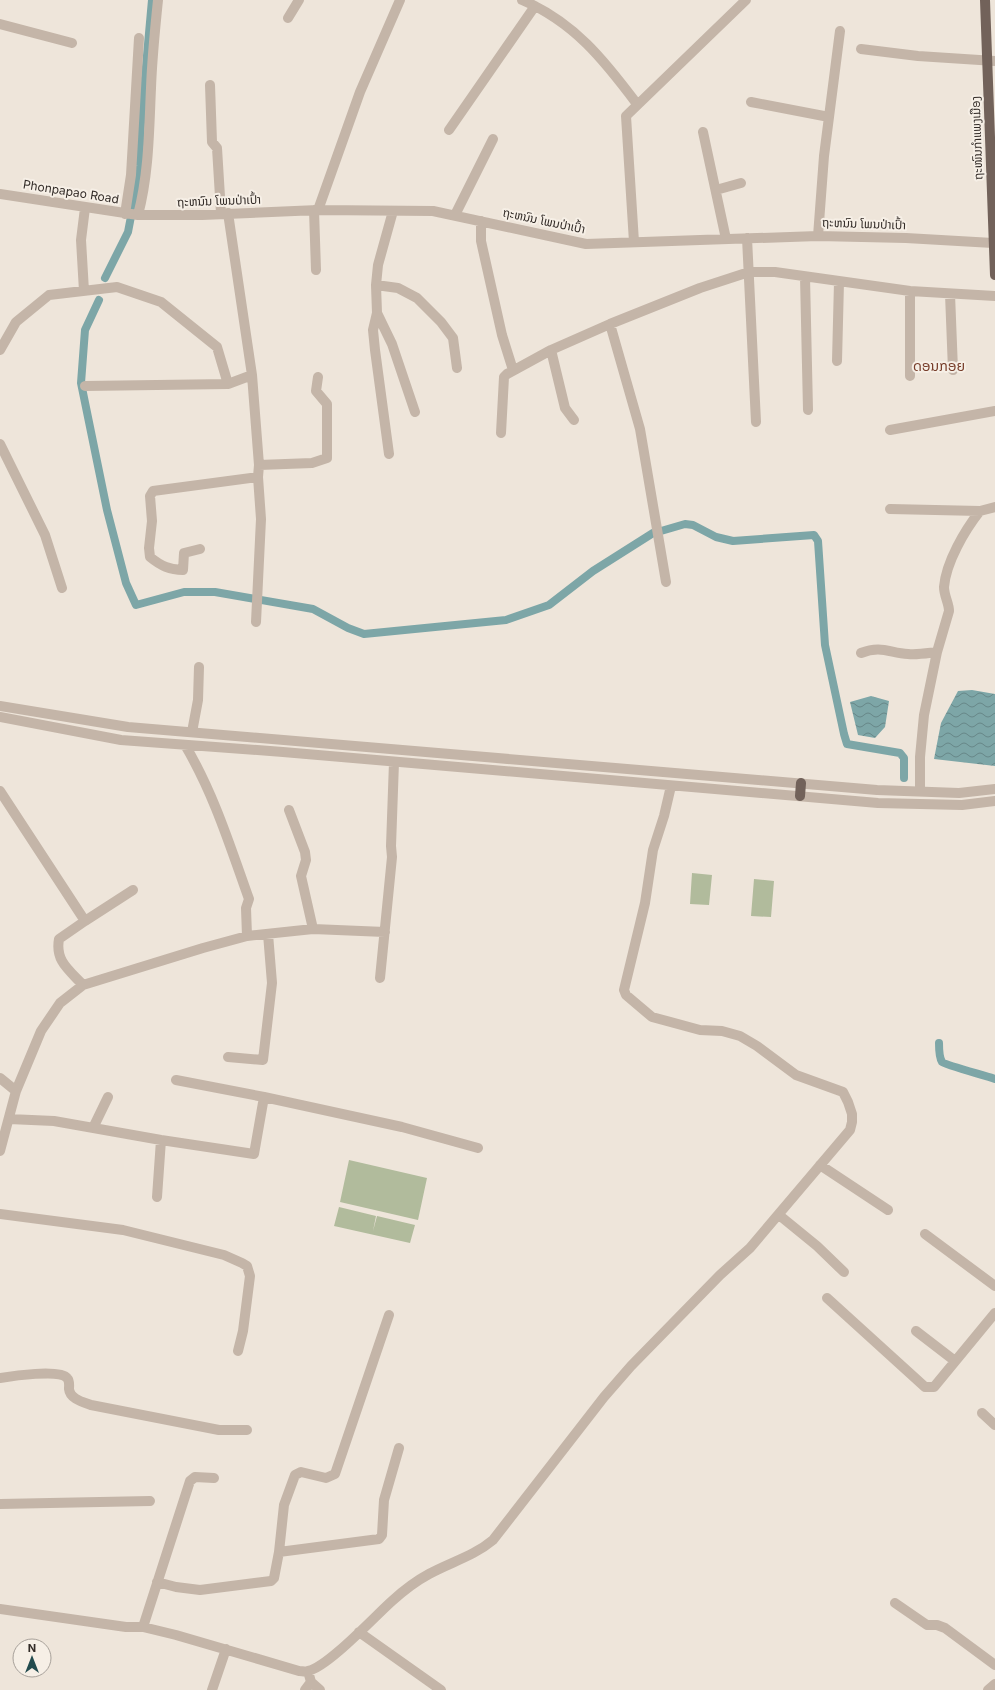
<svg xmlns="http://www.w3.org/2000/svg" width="995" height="1690" viewBox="0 0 995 1690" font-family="Inter,'Noto Sans Lao',sans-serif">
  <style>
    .pitch { fill: #b1bb9c }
    .water { fill: url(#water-waves) }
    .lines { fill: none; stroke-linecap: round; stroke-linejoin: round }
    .canal { stroke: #7da6a7; stroke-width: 8 }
    .minor { stroke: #c4b5a8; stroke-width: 10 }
    .major { stroke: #72625a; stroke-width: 10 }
    .labels { text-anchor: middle; stroke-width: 4; stroke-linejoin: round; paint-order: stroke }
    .street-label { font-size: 12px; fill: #322b27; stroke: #f6efe6 }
    .quarter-label { font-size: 14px; fill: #773d2a; stroke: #f6efe6 }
  </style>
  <defs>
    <pattern id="water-waves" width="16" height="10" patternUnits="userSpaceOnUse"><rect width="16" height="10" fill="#7da6a7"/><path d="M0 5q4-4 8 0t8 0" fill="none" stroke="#678788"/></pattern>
  </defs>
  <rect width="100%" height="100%" fill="#eee5da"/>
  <path class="pitch" d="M692 873 712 875 709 905 690 904Z
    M754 879 774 881 771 917 751 916Z
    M349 1160 427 1178 418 1220 340 1202Z
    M339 1207 376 1216 373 1231 377 1216 415 1225 410 1243 334 1226Z"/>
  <path class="water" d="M972 690 995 694V766L934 759 941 723 958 691Z
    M871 696 889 701 885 727 875 738 858 735 850 702Z"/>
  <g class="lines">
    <path class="canal" d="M105 278 128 232 133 206 139 166 141 122 152 0
      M99 300 85 330 81 383 107 510 126 583 136 605 184 592H215L313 609 348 628 364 634 506 620 549 605 593 571 653 533
      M661 531 685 524 693 525 716 537 733 541 814 535 818 541 825 645 844 734 847 744 900 753 904 758V778
      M939 1043C939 1049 939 1057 942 1062 945 1065 987 1076 995 1079"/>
    <path class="minor" d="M522 0C574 22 604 60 637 104
      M288 18 299 0
      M0 24 72 43
      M861 49 918 56 995 61
      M210 85 212 142 217 148 221 213
      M751 102 829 117
      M449 130 535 6
      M703 132 726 239
      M716 190 741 183
      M0 194 138 215H202L318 210 433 211 586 244 818 236 906 238 993 243
      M314 210 316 270
      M318 210 360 92 400 0
      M228 213 252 375 259 465 258 477 261 519 256 622
      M125 214 131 175 139 38
      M138 215C149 173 149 131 151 88 152 59 155 29 158 0
      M455 215 493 139
      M481 221V241L502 335 513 370
      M818 236 824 156 840 31
      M747 238 756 422
      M634 242 626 116 746 0
      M805 277 808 410
      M376 285 398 288 417 298 441 322 453 338 457 368
      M84 291 81 240 85 208
      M910 291V376
      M950 294 953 370
      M377 313 392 344 415 412
      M610 324 640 429 666 582
      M0 350 16 322 49 295 117 287 161 302 217 347 228 384 252 375
      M551 350 565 408 574 420
      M837 361 839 282
      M85 386 228 384
      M890 430 995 411
      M501 433 504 377 507 374 551 350 610 324 700 288 749 272H775L910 291 995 296
      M0 444 45 535 62 588
      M389 454 375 350 373 330 377 313 376 285 378 265 393 211
      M259 465 312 463 327 458V404L316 391 318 377
      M890 509 980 511 995 507
      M200 549 184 553 183 570C170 570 161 566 150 557L149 548 152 521 150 496 153 491 258 477
      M861 653C881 645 890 653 908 654 918 655 928 653 937 652
      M0 706 128 727 877 790 959 793 995 789
      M0 717 121 740 283 752 878 803 962 805 995 801
      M192 732 198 700 199 667
      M185 745C214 794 230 846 249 899L246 908 247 936
      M0 791 85 921 59 939C55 961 69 970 83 985
      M920 792V757L924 715 937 652 949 611C949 603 944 596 944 587 946 562 965 530 980 511
      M289 810 305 852 306 860 301 876 313 929
      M85 921 133 890
      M380 978 392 857 391 846 394 762
      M228 1057 263 1060 272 983 268 934
      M0 1078 16 1091
      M264 1097 402 1127 478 1148
      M9 1119 54 1121 161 1140 254 1154 264 1097 176 1080
      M93 1128 108 1097
      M0 1151 16 1091 41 1031 60 1003 83 985 203 948 247 936 313 929 385 932
      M820 1165 888 1210
      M157 1197 161 1140
      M0 1214 123 1230 224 1255 242 1263 247 1266 250 1276 243 1331 238 1351
      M779 1215 817 1246 844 1272
      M925 1234 995 1286
      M827 1298 925 1387H934L995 1313
      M916 1331 955 1361
      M0 1378C12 1376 60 1369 67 1378 70 1381 69 1385 69 1389 70 1399 83 1402 91 1405L219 1430H247
      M982 1413 995 1425
      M0 1504 150 1501
      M279 1552 379 1539 382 1535 384 1500 399 1448
      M157 1582 176 1587 200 1590 271 1581 274 1578 279 1552 284 1505 295 1475 301 1472 326 1478 335 1474 389 1315
      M895 1603 927 1625H937L945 1628 995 1665
      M0 1609 126 1627H143L176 1635 299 1671C302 1671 306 1672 308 1671 328 1667 375 1616 392 1601 403 1591 416 1581 429 1574 451 1562 474 1556 493 1540L604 1397 631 1366 720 1275 750 1248 850 1130 852 1122V1114L848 1102 843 1092 796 1075 757 1046 740 1036 722 1031 700 1030 652 1017 626 995 624 990 645 903 653 850 664 816 671 786
      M143 1627 190 1481 195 1477 214 1478
      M359 1632 441 1690
      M311 1682 320 1690
      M212 1690 226 1649
      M305 1690 311 1682 308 1671
      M988 1690 995 1684"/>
    <path class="major" d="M985 0 995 275
      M800 796 801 783"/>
  </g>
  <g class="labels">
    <g class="street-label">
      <text transform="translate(977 138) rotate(-92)" y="4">ຖະໜົນກຳແພງເມືອງ</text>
      <text transform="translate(71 192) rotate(9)" y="4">Phonpapao Road</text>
      <text transform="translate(219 201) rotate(-2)" y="4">ຖະຫນົນ ໂພນປ່າເປົ້າ</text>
      <text transform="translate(544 221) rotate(12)" y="4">ຖະຫນົນ ໂພນປ່າເປົ້າ</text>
      <text transform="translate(864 224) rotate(2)" y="4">ຖະຫນົນ ໂພນປ່າເປົ້າ</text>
    </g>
    <g class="quarter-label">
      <text x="939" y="371">ດອນກອຍ</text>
    </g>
  </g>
  <g transform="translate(32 1658)"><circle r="19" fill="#f6efe6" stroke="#a8a19a"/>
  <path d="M0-3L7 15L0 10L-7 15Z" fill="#224b4e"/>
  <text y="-6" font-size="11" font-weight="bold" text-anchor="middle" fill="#322b27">N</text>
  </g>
</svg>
